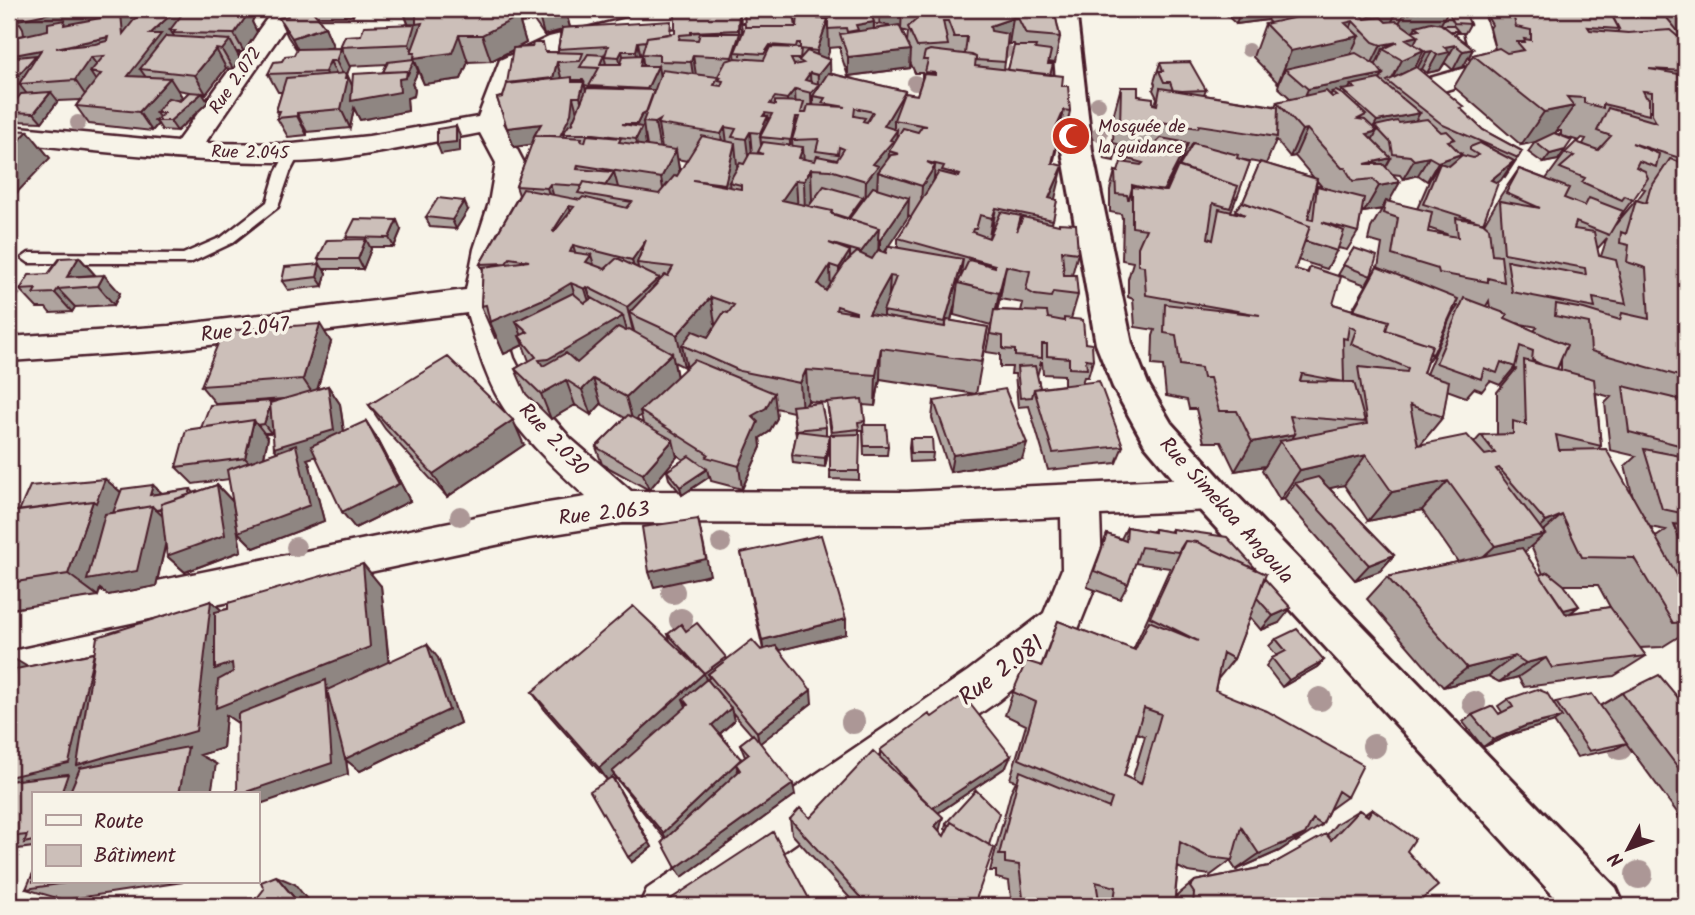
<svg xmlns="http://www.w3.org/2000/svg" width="1695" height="915" viewBox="0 0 1695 915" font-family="Kalam,sans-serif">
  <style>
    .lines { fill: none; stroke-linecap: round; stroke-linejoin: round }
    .service-casing { stroke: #4a1f2b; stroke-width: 5 }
    .minor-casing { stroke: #4a1f2b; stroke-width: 5 }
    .tertiary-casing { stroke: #4a1f2b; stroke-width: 6 }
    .service { fill: #f7f3e8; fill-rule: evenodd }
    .minor { fill: #f7f3e8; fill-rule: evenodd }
    .tertiary { fill: #f7f3e8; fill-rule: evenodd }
    .tree { fill: #ac9796 }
    .wall { fill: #afa49f; stroke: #4a1f2b; stroke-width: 2; fill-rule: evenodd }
    .shaded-wall { fill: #8f8682; stroke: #4a1f2b; stroke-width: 2; fill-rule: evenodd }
    .building { fill: #ccbfb9; stroke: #4a1f2b; stroke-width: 2; fill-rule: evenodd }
    .labels { text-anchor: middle; stroke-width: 7; stroke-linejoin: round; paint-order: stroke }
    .far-street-label { font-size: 18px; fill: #4a1f2b; stroke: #f7f3e8 }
    .far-poi-label { font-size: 18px; fill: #4a1f2b; stroke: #f7f3e8; text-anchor: start }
    .street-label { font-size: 21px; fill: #4a1f2b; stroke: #f7f3e8 }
    .near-street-label { font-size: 24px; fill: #4a1f2b; stroke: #f7f3e8 }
  </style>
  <rect width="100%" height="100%" fill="#f7f3e8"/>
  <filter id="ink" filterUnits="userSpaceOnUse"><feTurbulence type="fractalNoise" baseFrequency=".0143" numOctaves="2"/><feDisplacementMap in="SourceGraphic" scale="14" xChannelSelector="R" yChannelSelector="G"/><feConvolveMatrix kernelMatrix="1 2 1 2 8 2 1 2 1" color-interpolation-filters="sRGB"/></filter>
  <g filter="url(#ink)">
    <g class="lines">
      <g class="service-casing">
        <path id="service" d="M293 149 300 153 290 172 278 207 232 243 190 263H29L22 258 29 253 183 254 222 237 267 202 276 172 288 150Z"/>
      </g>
      <g class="minor-casing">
        <path id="minor" d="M274 9H298L205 143 293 144 369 136 478 117 500 60 549 37 628 18 632 9H656L654 14 725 9H824L821 14 812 16 638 30 567 47 520 69 503 123 524 163 519 203 504 249 496 300 514 358 532 394 571 439 631 491 907 492 1210 478 1223 483 1229 494 1223 505 1210 510 1100 515 1102 569 1074 639 998 701 706 906H639L647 889 968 671 1044 613 1062 569 1061 517 907 524 623 523 529 538 9 649V611L529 506 586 497C558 471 530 445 508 414 487 385 477 347 467 313L169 350 9 361V337L169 326 466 290 474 249 489 203 496 163 480 133C418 144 354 161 291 162 196 163 102 152 9 142V126L177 142Z
          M1458 9H1482L1496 56 1506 68 1502 73 1430 95 1421 97 1412 95 1408 89 1412 83 1476 65 1471 58Z"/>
      </g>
      <g class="tertiary-casing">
        <path id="tertiary" d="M1050 9H1076L1092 151 1132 344 1148 384 1171 423 1224 482 1616 888 1624 906H1563L1196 506 1145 445 1113 387 1096 344 1062 151Z"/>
      </g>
      <use href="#service" class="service"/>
      <use href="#minor" class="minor"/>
      <use href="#tertiary" class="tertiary"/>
    </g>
    <g class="tree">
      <circle cx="1248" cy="50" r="7"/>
      <circle cx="1006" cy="51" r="7"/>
      <circle cx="915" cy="83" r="8"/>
      <circle cx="1098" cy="104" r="8"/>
      <circle cx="78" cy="123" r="8"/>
      <circle cx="1100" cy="134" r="8"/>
      <circle cx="460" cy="516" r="10"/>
      <circle cx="721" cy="543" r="10"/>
      <circle cx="296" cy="547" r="10"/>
      <circle cx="673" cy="592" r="12"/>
      <circle cx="681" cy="620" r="12"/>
      <circle cx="1320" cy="699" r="12"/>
      <circle cx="1474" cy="703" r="12"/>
      <circle cx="853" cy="722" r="12"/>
      <circle cx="1374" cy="746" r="12"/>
      <circle cx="1620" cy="748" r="12"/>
      <circle cx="1639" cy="875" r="14"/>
    </g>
    <path class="wall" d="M9 9 14 10V13L18 15 19 9H257L252 22 257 32 244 52H237L240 59 233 69 226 68 206 94 202 93 208 102 177 131 162 130 158 124 152 131 89 124 76 106 80 100 58 101 42 122 14 121 11 117H9ZM178 90 189 92 180 101 178 100 182 97Z
      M286 9H355L353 16H317L325 27 333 46 324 49 341 48 340 47 361 35 408 24 403 9H565L570 27 673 34 742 29 741 35 795 23V9L871 13V9H1054L1060 37 1055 63 1049 62 1048 64 1051 75 1062 86 1070 111 1063 144 1058 143 1053 164 1055 200H1057L1052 223 1078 253 1072 275 1078 295 1071 319 1093 360 1088 377H1084L1082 383 1123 446 1116 463 1048 470 1029 406 1018 407 1015 374H1011L1012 367H1000V354L986 352 991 325 954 315 955 304 951 321 988 327 976 394 880 379 875 406 863 405 865 425 888 446 887 455H864L863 430H859V480L830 479 831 435 827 403 808 401 806 405 826 427V434L830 444 825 467 793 463 792 455 796 436 793 412 776 408 777 418 769 432 760 438 761 447 742 489 711 481 710 476 708 475 709 477 682 495 669 479 667 471 684 460 677 455V457L649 490 602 464 596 447 625 418 601 404 591 415 575 405 551 419 526 394 515 369 529 361 523 345 504 354 497 337 495 338 481 306 483 270 480 264 519 195 516 186 532 144 514 147 497 98 503 97 508 84 513 50 491 61 468 62 461 79 424 84 418 71 412 84 415 90 414 96 407 98 408 111 360 120 354 108 350 128 307 132V135L288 137 277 118 278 116 276 111 282 92H278L268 74 282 61 294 55 297 50 288 37 279 18 288 16ZM534 21 544 35 561 31 558 49V52H545L532 47 517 48 526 43 520 23ZM901 30 908 32 907 42ZM1009 44H1014L1015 46 1008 70H1004L1007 45ZM840 47V52L848 76 910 68V62L915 73H922V80L917 95 905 93V91L831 74 827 58 829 48ZM387 64 383 72 352 86 347 75 349 66ZM573 80H583L584 82H573ZM584 85 589 86 590 88 586 91ZM645 134 647 146 646 145 644 137ZM677 159 687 161 680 172ZM908 215 912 217 898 238V247L888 246ZM1000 299 1023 303 1021 311 997 310ZM674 362 684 367 686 364 687 367 677 377ZM1041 362H1042L1043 374 1064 375V385L1040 388 1037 376ZM641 415 643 423 636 419Z
      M1222 9H1458L1455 13 1470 24 1465 33H1457L1455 35 1473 49 1463 67 1453 70 1445 63 1440 70 1427 73 1422 69 1420 70 1483 130 1522 151 1505 177 1503 176 1497 183 1483 223 1484 224 1501 195 1519 169 1546 179 1565 153 1583 144 1586 139 1582 138 1579 141 1566 137 1558 160 1543 163 1528 152 1535 142 1521 145 1454 87 1473 55 1495 49 1490 28 1492 25 1483 9H1686V632L1662 647 1640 648 1646 656 1614 676 1524 687 1518 677 1499 682 1488 676 1443 687 1367 599 1387 577 1458 562 1422 510 1368 521 1344 485 1329 488 1394 555 1380 571 1355 580 1284 499 1280 500 1262 470 1265 466 1235 471 1221 442H1204L1196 409H1189L1187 400 1166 396 1163 366 1152 365 1153 336 1155 330 1135 327 1133 299 1128 297V279L1133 262 1122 260 1123 218H1122L1121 214 1110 212V190L1115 171 1118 172 1127 163 1130 156 1116 153 1114 161 1104 159 1105 152 1107 142 1113 143 1114 113 1121 87 1155 104 1157 98 1153 90 1155 84 1154 82 1160 63 1206 90 1204 95 1275 106 1277 102 1291 99 1278 87 1279 83H1278L1253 57 1265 24 1270 23 1267 20 1236 24 1221 10ZM1557 131H1561V135L1555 133ZM1276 140 1290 157 1295 156 1314 178 1266 164ZM1244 160 1260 163 1243 202 1234 213 1231 212 1250 162ZM1392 174 1400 175 1403 179 1418 175 1427 181 1430 179 1417 209 1388 202 1400 182ZM1317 181 1322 187 1317 186 1315 191ZM1641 188 1645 189 1637 200H1636L1615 225 1621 215ZM1382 209 1371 228 1368 240 1382 244 1378 268 1377 267 1366 286 1352 310 1333 304 1310 267 1307 273 1295 269 1298 260 1327 269 1338 248 1347 250 1358 232 1362 210 1364 212ZM1428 228 1446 234 1445 235 1428 232ZM1607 238 1601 256H1599L1597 249ZM1489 301 1490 308 1486 306ZM1455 306H1458L1451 316 1426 374 1423 373 1427 362 1433 354ZM1516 323 1537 327 1534 331ZM1561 360V370L1557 369ZM1514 368 1516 369 1497 392V435H1481L1474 443 1420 445 1443 417 1447 390 1466 397 1474 388 1482 391 1490 381 1500 385ZM1596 393 1611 397 1605 403 1610 450 1636 456 1625 466 1633 498 1598 449 1601 446ZM1650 527 1666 530 1656 537ZM1531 546 1543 574 1540 575 1524 552ZM1563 585H1598L1610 607 1570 613 1579 606Z
      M468 210 456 229 430 227 426 217Z
      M401 230 394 247H370L371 249 363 269H324L326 273 323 286 288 290 282 281 320 264 318 259 347 239 346 237Z
      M1354 248 1371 276 1366 285 1338 275Z
      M79 257 95 275 120 293 114 305 75 307 72 312 50 313 46 308H37L20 290Z
      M331 342 317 389 328 386 340 404 344 431 377 438 410 501 355 528 316 456 307 459 309 462 324 521 254 548 238 532 229 479 193 484 176 467 201 428 283 399 216 404 201 386ZM272 429 277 452 264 457 268 438 264 433H271Z
      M934 401 1022 459 950 472 932 418Z
      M369 405 524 445 447 497 385 429Z
      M910 438 933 453 932 461 910 462 909 447Z
      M105 479 121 492 161 493 191 489 194 493 217 485 233 502 241 551 185 572 167 556 166 543 156 586 108 595 100 589 98 596 9 609V512L19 511Z
      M1127 527 1152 532 1154 529 1170 532 1172 529 1264 578 1279 623 1261 630 1250 617 1234 659 1217 680 1215 690 1347 797 1329 810 1322 825 1296 842 1294 841 1279 851 1236 870 1230 861 1211 875 1188 872 1178 867 1175 898 1180 893 1195 881 1269 866 1327 835 1336 824 1359 810 1365 814 1372 809 1407 851 1414 906H1178V904L1175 900 1174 906H1012L1009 881 996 878V871H990L1011 791 1016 781 1010 779 1026 725 1005 715 1013 692 1041 666 1058 621 1133 650 1170 568 1135 563 1128 584 1120 599 1087 587 1107 534 1121 539ZM1137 733 1145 736 1132 780 1124 776Z
      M741 553 846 619V634L779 650 812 703 760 743 795 795 682 877 665 839 616 778 614 780 652 847 632 862 607 780 545 710 532 692 670 641 668 634 686 631 727 659 763 649ZM731 711 752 735 740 744 745 757 741 760 720 734 734 721Z
      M381 586 389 662 438 658 460 723 360 771 346 760 348 774 238 723 226 715 223 748 200 755 216 764 33 794V847L9 850V656L26 667 94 653 211 601 221 610Z
      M1276 639 1324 660 1317 667 1282 687 1266 666 1272 658 1277 656 1269 646Z
      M1622 693 1686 707V813L1679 815 1626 743 1615 749 1577 757 1554 722 1515 733 1483 747 1463 722 1472 715 1499 714 1502 712 1498 706 1508 699 1553 703 1556 702 1600 706Z
      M932 717 1006 767 938 813 939 831 944 836 947 830 945 829 946 823 989 845 974 905 976 906H857L792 834 790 819 810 818 880 757V750Z
      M33 882H183L64 900 26 889Z"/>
    <path class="shaded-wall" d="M9 9H18L14 10 16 16 22 9H171L123 33 41 50 19 84 30 98 9 112Z
      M177 9H181L191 25 176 30H170L176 39 140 69 150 83 128 76 150 34Z
      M236 9H257L252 22 257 32 244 52 234 34 243 21Z
      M350 9H355L353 16Z
      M412 9H417L459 35 468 62 461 79 424 84 414 58 415 53H413L409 44 412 33 403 10Z
      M465 9H530L534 21 520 23 526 43 491 61 482 35Z
      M537 9H565L570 28 544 35Z
      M739 9 742 29 741 56V52H735L737 77 735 84 732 57 739 36Z
      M880 9H902L901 30 879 32Z
      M1241 9H1272L1267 20 1236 24Z
      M1352 9H1359L1345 39 1359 36 1344 68 1285 69 1279 83H1278L1291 51Z
      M1429 9H1449L1435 35 1424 50 1407 83H1390L1402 60 1396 42 1383 49 1370 77 1383 74 1374 93 1355 88 1351 85 1346 94 1342 90 1337 100V96L1332 92 1327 102 1300 107 1308 89 1365 77 1381 45 1389 44 1403 15ZM1416 26 1420 29 1410 38Z
      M1397 11 1381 44 1362 31 1369 16Z
      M1013 18 1009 44 987 52 990 26Z
      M828 19 829 52 823 69 830 60 831 92 825 98 813 96 814 124 812 126 811 93 818 85 817 51Z
      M874 22 873 39 847 50 856 25Z
      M325 27 333 46 301 56 292 38Z
      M108 37 104 56 91 57 104 75 90 72 98 84 88 99 75 80 56 48Z
      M230 40 240 59 233 69 222 50Z
      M638 42 641 59 642 56 645 75 640 70 636 51Z
      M1455 45 1440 70 1427 73 1437 55 1444 47Z
      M341 48 350 67 347 74 357 97 399 79 407 71 414 61 418 71 412 84 415 90 414 96 407 98 408 111 360 120 354 108 350 128 341 109 345 79 336 61Z
      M216 49 226 68 206 94 195 75Z
      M1473 49 1463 67 1453 70 1463 51Z
      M911 50 910 68 848 76V57Z
      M622 51 626 69 623 76 619 57Z
      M1432 51 1422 69 1416 71 1426 52Z
      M604 55 608 73 600 64Z
      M693 55 697 82 695 88 691 62Z
      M330 61 339 79 334 91 325 72Z
      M557 62 562 81 558 97 553 78Z
      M658 66 661 84 643 122 646 146 640 158 636 139 639 133 637 124 642 114 650 105 647 89Z
      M810 73 811 93 805 80Z
      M170 78 182 97 165 116 164 113H156L161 120 155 121 158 124 152 131 139 112Z
      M584 82 588 101 585 116 580 97Z
      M795 89 797 140H792L794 167 792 173 787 99Z
      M905 91 903 121 894 120V134L897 130 895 153 889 151 888 175 878 172 877 191 865 214 866 181 873 164 884 126Z
      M51 92 58 101 42 122 34 113Z
      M202 93 208 102 177 131 170 121Z
      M573 97 578 116 574 123H572L575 134H563L568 150 559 138Z
      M1574 106 1551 139 1521 145 1544 112Z
      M1064 110 1057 143 1054 133Z
      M297 113 307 132V135L297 116Z
      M765 113 766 121 768 116 770 138 760 137 762 153 760 133 763 116Z
      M1420 113 1409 131 1375 126 1371 133 1377 131 1363 158 1367 134 1370 133 1377 121Z
      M660 120 658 124 663 155 661 156 655 123Z
      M541 124 534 136 536 144 514 147 507 128Z
      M456 126 460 136V151L441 154 437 144Z
      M725 127 729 160 725 167 721 134Z
      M1307 129 1295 156 1290 157 1302 130Z
      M28 131 50 158 9 201V151Z
      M750 132 753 165 750 172 746 139Z
      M735 143 738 176 729 182 732 204 729 217 725 184Z
      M1188 143 1181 162 1171 179 1156 211 1162 192Z
      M803 147 805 179 811 169 812 201 805 214 804 181 799 158Z
      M676 150 680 176 666 204 661 178Z
      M1565 150 1558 160 1543 163 1550 154Z
      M1461 154 1449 173 1440 163 1430 179 1427 181 1438 162Z
      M1429 157 1418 175 1403 179 1414 160Z
      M1391 158 1377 183 1365 164Z
      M1514 161 1501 180 1478 199 1491 180Z
      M935 166 932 198 920 219 922 186Z
      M1063 166 1055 199 1047 219 1049 198Z
      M614 172 621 199 604 188Z
      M796 180 798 213 782 200Z
      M1400 182 1385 209 1386 201 1382 209 1364 212 1379 186Z
      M550 184 558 211 555 215 547 188Z
      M863 197V216L841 227Z
      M909 198 908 217 880 259V240Z
      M464 201 468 210 456 229 452 220Z
      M569 206 579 239 573 245 583 278 553 231Z
      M996 208 990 241 987 250 992 218Z
      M397 220 401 230 394 247 389 238Z
      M879 228 878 261 860 285 861 252Z
      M366 239 371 249 363 269 358 259Z
      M646 240 637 263 643 288 640 292 632 260Z
      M850 251V284L839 301V268Z
      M591 255 601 287 586 262Z
      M79 257 95 275 67 277Z
      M963 259 960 283H958L955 304 942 354 945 322Z
      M320 264 326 273 323 286 317 277Z
      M830 265 831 298 818 284Z
      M1006 266 1000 299 993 325 999 293Z
      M104 275 120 293 114 305 98 286Z
      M890 276 888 309 883 311V319L869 314Z
      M659 278 666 311 629 313 636 338 635 339 627 307Z
      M9 282V284L19 294 9 307Z
      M571 283 581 315 528 332 516 321 525 344 519 336 523 345 504 354 490 322Z
      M587 287 597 319 595 321 585 289Z
      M58 289 75 307 72 312 55 293Z
      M711 297 716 330 697 351 682 345 686 364 684 367 677 335Z
      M623 316 630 342 549 386 539 360Z
      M320 324 331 342 315 397 303 379Z
      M881 348 880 379 875 406 876 375Z
      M672 353 677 378 640 411 641 415 633 422 626 397Z
      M806 370 808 401 802 414 800 383Z
      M593 379 601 404 591 415 582 390Z
      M566 380 575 405 551 419 541 394Z
      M328 386 340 404 346 447 307 459 309 462 324 521 254 548 238 532 288 465 274 448Z
      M774 393 777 418 769 432 760 438 761 447 742 489 739 466 752 416Z
      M272 401 279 410 271 433 264 424Z
      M254 420 268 438 260 474 245 458Z
      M513 420 524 445 447 497 433 474Z
      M366 421 377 438 410 501 355 528 342 512Z
      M1295 434 1286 449 1280 441 1265 466 1235 471 1252 442Z
      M830 435V444L825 467V458Z
      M673 440 677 457 649 490 643 474Z
      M1027 443 1022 459 950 472 953 455Z
      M1366 455 1344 485 1305 494 1295 483 1284 499 1280 500 1300 470Z
      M707 469 709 477 682 495 680 487Z
      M105 479 124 495 152 506 170 523 156 586 108 595 100 589 98 596 68 574 93 501Z
      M1448 481 1422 510 1368 521 1392 492Z
      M153 485 162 493 150 495Z
      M217 485 233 502 241 551 185 572 167 556Z
      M1562 515 1538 536 1545 534 1513 562 1465 573 1495 546 1528 538 1546 522Z
      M698 519 710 575 654 587 649 572Z
      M1394 555 1380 571 1355 580 1369 565Z
      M363 564 381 586 389 667 427 644 438 658 460 723 360 771 346 760 348 774 257 805V794H240L242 726 226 715 223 748 200 755 216 764 211 794 9 793V656L28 667 95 653 211 601 235 622Z
      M1579 606 1569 614 1558 611Z
      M1291 608 1279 623 1261 630 1273 616Z
      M846 619V634L764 654 762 640Z
      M1515 656 1488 676 1443 687 1467 668Z
      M726 657 728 664 708 674 709 678 706 680 704 673Z
      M1546 658 1518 677 1499 682 1526 663Z
      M1324 660 1317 667 1282 687 1289 680Z
      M704 673 709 692 688 705 683 699 688 712 612 772 616 778 614 780 652 847 632 862 628 857 610 784 599 768Z
      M811 690 812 703 759 744 757 732Z
      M731 708 734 721 716 737 712 725Z
      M1562 717 1552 723 1515 733 1483 747 1493 740 1525 726Z
      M1011 756 1006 767 929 819 931 809Z
      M741 759 744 770H740L736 764 739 775 668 842 663 833Z
      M793 784 795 795 682 877 676 868Z
      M943 817 939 832 935 826Z
      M1305 834 1279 851 1236 870 1259 854Z
      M276 876 295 884 312 906H301Z"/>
    <path class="building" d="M19 9H85L62 15 61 11 18 20Z
      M146 9H177L150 34H161L128 76 170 78 139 112 76 106 101 74 90 72 104 56 91 57 75 80 19 84 41 50 9 56 11 46 9 47V35L12 34V38L48 30V23L65 20 64 25 121 14 123 34 134 20ZM108 37 107 41 95 44 56 48Z
      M308 9H311L325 27 292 38 279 18 288 16 287 13Z
      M416 9H512L518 17 482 35H459L452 53 414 58 415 53H411L422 23 416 24Z
      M675 9H739L738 30 691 32V34L680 35 679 39 698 40 700 33H740L732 57 693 55 691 62 659 61V55L642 54 647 37 675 33Z
      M756 9H793L796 27H745L744 10Z
      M795 9H869L874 22 856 25 858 30 847 32 846 28 828 29V19H818L816 13 798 14 797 18Z
      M912 9H1054L1060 37 1026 34 1018 18H1013L990 26 991 31 1008 34 1005 62 976 60V57L965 54 967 37H954L948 21H943L948 45 917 47 908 27 917 19Z
      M1296 9H1354L1365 19 1381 17 1386 22 1397 21 1418 36 1406 39 1424 50 1402 60 1383 49 1398 42 1381 45 1373 42 1353 21 1345 23 1359 36 1291 51 1265 24 1302 16Z
      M1362 9H1429L1403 15 1397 11 1369 16Z
      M1512 9H1609L1619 29 1588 27 1590 30 1628 33 1670 30 1677 36H1686V71L1649 69 1679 74 1683 101 1686 102V160L1632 143 1659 154 1656 167 1639 161 1636 167 1645 171 1648 178 1633 200 1625 196 1622 200 1582 182 1585 178 1560 168 1574 156 1565 153 1576 142 1598 150 1611 136 1597 131 1608 108 1656 122 1652 115V92L1643 91 1646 97 1649 98V115L1603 104V108L1584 103V98L1567 97 1574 106 1544 112 1473 55 1499 48 1507 53 1524 50 1517 42H1525L1524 39 1531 40V30L1516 27Z
      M9 10H10L18 15 9 19Z
      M183 13 248 14 234 34 173 33 176 30H170Z
      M816 13 818 19H828L817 51 801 49 800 59 807 51 830 60 818 75 810 73 805 80 819 84 811 93 795 89 787 99 775 97 770 104 775 105V101L804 102 801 113H806L808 105 846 107 822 103 825 98 813 96 828 73 905 91 884 126 897 130 890 140 893 141 873 164 878 166 866 181 830 170 811 169 804 181 796 180 782 200 832 211 831 213 879 228 861 252 829 243 850 251 839 268 830 265 818 284 826 291 846 262 857 252 872 259 878 250 886 253 888 246 963 259 945 322 883 311 896 277 890 276 869 314 945 327 947 320 988 327 981 362 881 348 876 375 806 370 800 383 740 371 682 345 693 331 708 337 724 312 728 313 734 305 711 297 677 335 629 313 665 275 668 276 673 267 637 263 646 240 632 260 573 245 570 252 591 255 586 262 605 269 617 258 659 278 627 307 587 287 585 289 571 283 546 298 490 322 486 305 481 306 483 267 529 261 510 258 506 263 480 264 523 189 580 200 583 197 627 208 632 202 578 193 584 182 659 194 675 175 677 176 702 136 735 143 725 184 693 180 741 189V185L729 182 740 163 744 164 750 153 763 154 758 152 763 142 803 147 799 158 815 161 817 156 837 160 844 149 839 147 838 154 816 151 819 139 792 140 799 117H796L791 140 760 137 772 114 765 113 763 116H768L760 133 750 132 746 139 732 137 736 129 725 127 721 134 658 124 660 120 655 123 643 122 662 70 718 77 714 85 721 86 723 81 719 80 721 77 718 76 726 61 735 58 764 60 770 47 800 48V43H797L796 47 770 45 764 54 735 52 745 27H797L798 14ZM791 59H800L798 60 803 63 794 65ZM855 108 873 112 867 122 863 121 865 118 854 116ZM569 206 574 207 554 232 553 231ZM837 306 856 312V313L836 310Z
      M1449 13 1466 14 1470 24 1454 23Z
      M1612 16 1667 18 1682 36H1677L1670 30 1628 33 1617 32 1619 29Z
      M671 21 670 34 647 37 646 41 638 42 636 51H622L619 57 605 56 608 46 558 49 562 28Z
      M1431 22 1441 24 1473 49 1463 51 1455 45 1444 47 1450 52 1437 55 1432 51 1426 52 1414 44 1418 36 1411 31 1420 29 1416 26Z
      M20 23 23 28 24 35 14 37 12 34 9 35V25Z
      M415 24 409 44 340 47 345 36 361 35 364 26Z
      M874 24 889 25 890 27 874 29Z
      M899 25 911 50 848 57 840 34Z
      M1442 25H1453L1458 31H1450Z
      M166 36 230 40 222 50 216 49 195 75 140 69Z
      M533 43H543L545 52 583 53 580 61 557 62 553 78 507 83 513 48 532 47Z
      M1014 46H1036L1035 49 1051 51 1048 64H1053L1050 75 1008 70Z
      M341 48 336 61H330L325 72 268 74 274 62 282 61 285 56 294 55 297 49Z
      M930 50 972 55 976 57 975 66 1063 76 1062 86H1068L1070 111 1064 110 1054 133 1059 134 1052 163 1063 166 1049 198 1057 200 1053 220 996 208 992 218 980 215 976 229H973L972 232 989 238 1001 212 1021 216 1017 231 1023 217 1059 225V223L1076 224 1078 253 1062 251 1064 275H1076L1078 295 1053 292 1051 297 1035 295 1026 290 1030 271 1006 266 999 293 958 283 969 260 995 267V265L898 238 939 172 959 177 960 175 942 170 944 166 927 162 935 166 922 186 878 172 891 155 899 154 889 151 903 128 918 132 922 126H927L894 120 904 93 917 95 924 74 935 75V73L925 72 928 60H923L925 52Z
      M1356 53 1376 65 1383 74 1308 89 1285 69Z
      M588 54 604 55 600 64H621L623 56 642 55 640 66H658L647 89 589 86 599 68 580 67Z
      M36 55 9 86V58Z
      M414 59V61L408 74 407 71 383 72 388 62Z
      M1190 62 1206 90 1182 91 1173 90 1170 82H1164L1159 71H1163L1160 63Z
      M1416 67 1464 107 1460 108 1483 130 1522 151 1518 158 1443 125 1387 81Z
      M407 71 406 78 399 79 400 92 351 101 353 74Z
      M346 73 345 78H348L341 109 297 113V116L277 118 280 111H276L286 78Z
      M572 77V82H584L580 97H573L571 114 560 136H534L541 124 507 128 497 98 503 97 507 84Z
      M1379 79 1420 113 1377 121 1342 90 1355 88 1351 85Z
      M1121 87H1138V96L1153 98V104L1157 105 1160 88 1278 107 1277 137 1199 125 1198 128 1155 121 1152 132 1120 126Z
      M587 88 654 90 646 112 642 114 637 124H622L642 127 636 139 594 134H563L569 125 574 123H572Z
      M1326 91 1332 97 1337 96 1332 92 1336 91 1344 95 1366 115 1358 119 1365 120 1377 131 1367 134 1391 158 1365 164H1383L1400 182 1379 186 1373 179 1353 181 1345 168H1342L1307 129 1302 130 1277 102Z
      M51 92 34 113 9 112V109L21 94Z
      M189 92 202 93 170 121H155L164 113H156L168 98 180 101Z
      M1427 119 1441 132 1447 131 1455 139 1448 141 1461 154 1438 162 1429 157 1414 160 1410 156 1393 154 1391 143 1375 126 1397 121 1399 123Z
      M456 126V142L437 144V129Z
      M9 130 28 131 9 151Z
      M1554 133 1572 140 1565 150 1550 154 1535 142Z
      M535 135 582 138 581 141 585 142 587 135 621 138 619 142 676 150 661 178 578 165 577 169 614 172 605 186 584 182 582 186 550 184 547 188 516 186Z
      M1161 138 1188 143 1163 191 1148 189 1132 185V188L1129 199H1128L1127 195 1116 194 1115 171 1118 172 1121 162 1141 165 1143 163 1128 159 1136 147 1149 150Z
      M1107 142 1118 144 1117 151 1107 149Z
      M1193 143 1238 155 1237 158 1250 162 1237 198 1234 197 1238 186 1179 167Z
      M1480 143 1514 161 1491 180 1498 183 1483 223 1423 204 1440 163 1449 166 1462 155 1473 158 1478 155 1470 150V147Z
      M1670 159 1686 164V378L1591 351 1589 323 1555 316 1556 304 1584 309 1620 320 1622 313 1649 319 1646 268 1627 262 1629 245 1620 243 1621 232 1626 234 1636 200 1646 203 1650 189Z
      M1260 162 1317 179 1308 219 1313 220 1317 186 1364 198 1358 232 1322 222 1344 231 1337 251 1305 241 1310 226 1243 202Z
      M1178 166 1238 186 1230 208 1213 203 1208 238 1213 240 1219 209 1245 215 1235 210 1242 202 1310 226 1295 269 1308 273 1310 267 1341 277 1333 304 1389 321 1386 330 1432 345 1423 373 1449 381 1443 417 1410 405 1418 445 1467 435 1485 455 1495 453 1481 435 1513 434V421L1526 425 1524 360 1594 379 1601 446 1556 435 1559 450 1606 449 1686 591V622L1673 623 1634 558 1582 557 1562 515 1546 522 1499 468 1496 469 1545 534 1495 546 1448 481 1392 492 1366 455 1300 470 1280 441 1367 424 1358 367 1407 372 1408 368 1351 344 1356 330 1349 326 1347 339 1343 338 1344 382 1302 374 1300 381 1354 382 1365 422 1290 416 1295 434 1252 442 1237 411H1219L1210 378H1203L1201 368 1180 365 1176 335 1164 333 1165 304 1260 315 1146 295 1144 266 1138 265V247L1146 229 1132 227V187L1167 191Z
      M1519 169 1569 188 1564 198 1585 206 1589 198 1623 211 1609 235 1576 222 1574 229 1594 232 1599 256 1616 260 1626 304 1593 298 1595 308 1512 292 1507 260 1586 275 1585 268 1504 253 1500 201 1540 208 1506 193Z
      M824 186 863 197 847 219 832 214V211L809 206Z
      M873 187 909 198 880 240 878 239 879 228 849 219Z
      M438 198 464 201 452 220 426 217Z
      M1386 201 1432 212 1428 232 1458 237 1456 218 1482 222 1489 228 1492 255 1501 256 1504 282 1488 278V282L1439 273 1438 269 1392 255 1398 218 1383 213Z
      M355 219 397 220 389 238 346 237Z
      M366 239 358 259H318L327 240Z
      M1354 248 1377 256 1371 276 1343 265Z
      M79 257 67 277 104 275 98 286 58 289 55 293 33 294 36 289 20 290 29 275 48 274 60 258Z
      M320 264 317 277 282 281 285 267Z
      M1377 267 1458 299 1433 354 1430 353 1432 345 1386 330 1389 321 1353 311Z
      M573 293 585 303 592 298 623 316 548 359 539 360 543 366 566 353 577 363 618 327 626 331 629 329 672 353 626 397 593 379 582 390 566 380 541 394 515 369 536 357 519 336 528 332 516 321Z
      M1464 298 1507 314 1505 318 1567 345 1557 369 1542 365 1532 360 1533 351 1520 346 1515 367 1501 362 1497 373 1484 368 1481 379 1436 363Z
      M994 310 1047 312 1048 318 1064 321V318L1083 320 1085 343 1092 344 1093 360 1086 359 1087 369 1069 368V358L1047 356V344H1042V358L1015 356V350L1003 349V336L990 334Z
      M320 324 303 379 201 386 223 331Z
      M448 357 513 420 433 474 369 405Z
      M694 360 774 393 766 408 752 416 758 422 739 466 706 457 708 454 640 411Z
      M1035 366 1040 388 1034 389 1032 397 1020 398 1017 367Z
      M1099 381 1123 446 1053 453 1034 389Z
      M328 386 334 430 274 448 270 403Z
      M1623 386 1686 401V447L1629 432Z
      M1005 389 1027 443 953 455 934 401Z
      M862 399 865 421 858 422 859 429 832 432 827 402Z
      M272 401 270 403V406L264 424 257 425 254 420 201 428 210 405Z
      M821 403 826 427 796 430 792 406Z
      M628 415 673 440 643 474 596 447Z
      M254 420 245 458 176 467 186 430Z
      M366 421 399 484 342 512 311 446Z
      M863 425H886L888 446H864Z
      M797 431 830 435 825 458 792 455Z
      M860 434 859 471H830V435Z
      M910 438H932L933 453H911Z
      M296 445 310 505 238 532 227 470Z
      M1644 449 1686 457V514L1662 509Z
      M689 456 707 469 680 487 667 471Z
      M1318 477 1394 555 1369 565 1295 483Z
      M105 479 96 503 93 501 19 511 30 486Z
      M153 485 150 495 191 489 189 495 161 504 162 509 156 510 152 506 113 513 122 489Z
      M217 485 225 535 167 556 161 504Z
      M93 501 68 574 9 583V512Z
      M152 506 137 571 87 580 105 514Z
      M698 519 706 559 649 572 642 527Z
      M1674 524 1686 526V556Z
      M1127 527 1154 532V529L1172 532V529L1227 537 1257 570 1197 542 1185 541 1178 552 1141 547 1128 584 1094 571 1107 534 1126 541Z
      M821 535 846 619 762 640 741 553Z
      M1185 541 1197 542 1266 574 1234 659 1223 653 1215 690 1267 711 1363 765 1347 797 1338 791 1322 825 1313 819 1305 834 1259 854 1241 827 1232 860 1208 857 1180 842 1174 906H1113L1116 887 1096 882 1100 906H1024L1019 865 1005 863V855H999L1020 771 1109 808 1112 799 1019 759 1036 702 1013 692 1026 661 1042 666 1058 621 1135 650 1149 621 1198 641 1150 617ZM1144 708 1161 714 1141 784 1124 776Z
      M1522 548 1566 614 1610 607 1646 656 1552 668 1546 658 1526 663 1515 656 1467 668 1387 577Z
      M363 564 370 647 216 708 218 680 233 672 232 663 215 669V612L228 609V603Z
      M1548 572 1564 585 1579 606 1564 610 1540 575Z
      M1264 578 1291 608 1273 616 1257 598Z
      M211 601 196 731 77 765 97 637Z
      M633 606 704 673 599 768 532 692Z
      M697 623 726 657 704 673 668 634 681 624 686 631Z
      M1297 629 1324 660 1289 680 1272 658 1286 651 1276 639Z
      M752 640 761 650 776 646 811 690 757 732 708 674Z
      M427 644 449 710 345 759 327 690Z
      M94 653 69 763 9 777V693L16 669Z
      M13 666 9 680V667Z
      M1659 675 1686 707V778L1622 693Z
      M707 679 731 708 712 725 741 759 663 833 612 772 688 705 683 699Z
      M326 680 332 763 240 794H237L238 714Z
      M1537 689 1547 693 1562 717 1525 726 1493 740 1472 715 1493 706 1499 714 1513 707 1508 699Z
      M1592 694 1627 743 1589 751 1556 702Z
      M963 695 1011 756 933 808 919 795 880 750 929 714 932 717Z
      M753 734 793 784 676 868 662 842 740 770 736 764 749 754 740 744Z
      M188 747 179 794H69L80 768Z
      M873 751 943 817 935 826 944 836 951 822 994 848 974 905 976 906H868L790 819 800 808 810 818Z
      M68 774 61 794H33V841L24 843 27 835 9 837V781Z
      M612 777 649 843 628 857 590 791Z
      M976 790 999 813 989 845 951 822 949 826 946 823Z
      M1372 809 1415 839 1407 851 1438 886 1414 906H1193L1194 893 1190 887 1195 881 1269 866 1326 834 1331 840 1359 810 1368 816Z
      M773 832 813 906H660Z
      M33 873V882H72L26 889Z
      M276 876 301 906H251L264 889 261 882Z"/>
  </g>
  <defs>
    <g id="mosque-disc" transform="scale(2.0125)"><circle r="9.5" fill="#c8321e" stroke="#f7f3e8"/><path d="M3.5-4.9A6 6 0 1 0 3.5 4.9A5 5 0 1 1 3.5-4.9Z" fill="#fff"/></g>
  </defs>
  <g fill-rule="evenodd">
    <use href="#mosque-disc" x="1071" y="136"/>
  </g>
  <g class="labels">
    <g class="far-street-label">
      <text transform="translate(235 80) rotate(-55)" y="6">Rue 2.072</text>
      <text transform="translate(250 152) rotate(1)" y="6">Rue 2.045</text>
    </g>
    <g class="far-poi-label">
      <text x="1098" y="132">Mosquée de<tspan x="1098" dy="21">la guidance</tspan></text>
    </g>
    <g class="street-label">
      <text transform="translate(245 329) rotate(-7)" y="7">Rue 2.047</text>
      <text transform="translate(554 439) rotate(47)" y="7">Rue 2.030</text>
      <text transform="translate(1227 510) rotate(48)" y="7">Rue Simekoa Angoula</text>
      <text transform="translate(604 513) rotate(-6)" y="7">Rue 2.063</text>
    </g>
    <g class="near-street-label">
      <text transform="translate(1001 670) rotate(-37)" y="8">Rue 2.081</text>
    </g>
  </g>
  <rect width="1695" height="915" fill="none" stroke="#f7f3e8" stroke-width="35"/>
  <rect x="18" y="18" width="1660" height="880" fill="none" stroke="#4a1f2b" stroke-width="2.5" filter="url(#ink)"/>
  <rect x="32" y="792" width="228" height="91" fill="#f7f3e8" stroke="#b29e9c" stroke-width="2"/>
  <rect x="46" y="815" width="35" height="10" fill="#f7f3e8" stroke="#b29e9c" stroke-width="2"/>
  <text x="94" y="828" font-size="21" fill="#4a1f2b">Route</text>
  <rect x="46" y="845" width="35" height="21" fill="#ccbfb9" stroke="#b29e9c" stroke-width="2"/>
  <text x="94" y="862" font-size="21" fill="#4a1f2b">Bâtiment</text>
  <g transform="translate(1628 849) rotate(229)" stroke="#f7f3e8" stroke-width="5" paint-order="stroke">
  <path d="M0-5L12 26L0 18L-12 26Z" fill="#4a1f2b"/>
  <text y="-10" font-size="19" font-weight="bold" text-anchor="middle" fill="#4a1f2b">N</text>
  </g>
</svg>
